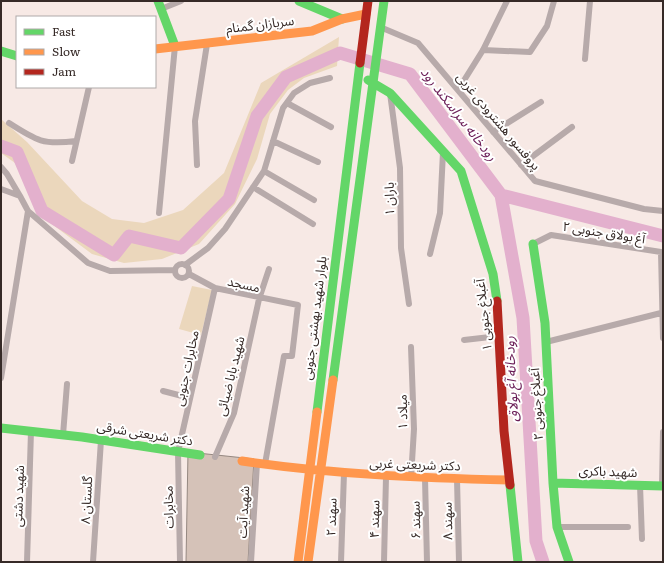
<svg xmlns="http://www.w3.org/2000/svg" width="664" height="563" viewBox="0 0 664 563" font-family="Literata,'Noto Sans Arabic',serif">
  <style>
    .green { fill: #ebd7bc }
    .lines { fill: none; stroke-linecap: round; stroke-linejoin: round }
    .river { stroke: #e3b0cd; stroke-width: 13 }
    .building { fill: #d5c2b8; stroke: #958881 }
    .street { stroke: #b7aaaa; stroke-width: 6 }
    .fast { stroke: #63d668; stroke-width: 9 }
    .slow { stroke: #ff974d; stroke-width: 9 }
    .jam { stroke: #b3261e; stroke-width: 9 }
    .labels { text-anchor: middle; stroke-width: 4; stroke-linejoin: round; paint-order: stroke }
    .street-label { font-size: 13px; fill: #362a27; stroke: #fff }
    .water-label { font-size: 14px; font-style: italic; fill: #6b1e57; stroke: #fff }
  </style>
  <rect width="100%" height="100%" fill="#f7e9e5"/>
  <path class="green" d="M339 37 337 66 304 78 288 90 270 114 257 159 235 204 199 244 162 259 124 263 92 254 41 216 15 163 1 153V119L27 142 82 201 112 219 144 223 183 210 224 173 261 83Z
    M192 286 212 290 201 335 179 329Z"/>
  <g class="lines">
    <path class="river" d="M1 146 17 152 42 211 114 255 129 236 181 248 229 199 257 116 286 77 340 53 410 74 501 195 663 236
      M501 195 523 318 536 541 543 562"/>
  </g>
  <path class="building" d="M188 452 254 459 248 562H186Z"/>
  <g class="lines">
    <path class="street" d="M161 9 181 1
      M380 27 418 43 535 181 644 209 663 211
      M483 50 530 52 547 26 554 1
      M585 59 590 1
      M458 90 483 50 507 1
      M390 93 400 168 401 248 409 304
      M287 103 331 127
      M9 123C37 141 43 145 76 141
      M493 132 541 102
      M273 141 318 162
      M72 161 89 87
      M197 165 195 121 207 44
      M521 165 572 127
      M1 167 7 174 20 196
      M264 171 314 200
      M253 187 313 224
      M1 189 20 196 28 211 88 263 110 271 175 270
      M159 213 175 46
      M533 244 551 235 661 252 663 338
      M430 254 440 213 443 152
      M175 271a7 7 0 1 1 14 0a7 7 0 1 1-14 0Z
      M185 265 208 248 225 229 264 171 283 108 294 93 310 83 330 78
      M189 274 215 288 298 305 292 356H284L265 464
      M464 340 499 336
      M546 342 661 313
      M1 378 28 211
      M163 391 190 398
      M63 435 67 384
      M215 457 234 413 259 299 269 269
      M411 478 414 429 411 347
      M425 478 427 562
      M457 479 459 562
      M640 485 642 539
      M662 486 663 432
      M557 527H628
      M27 562 31 431
      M93 562 101 440
      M180 562 178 452 215 288
      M251 562 257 463
      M341 562 344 473
      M384 562 386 477"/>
    <path class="fast" d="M158 1 175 46
      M299 1 342 19
      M1 51 17 56
      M368 80 390 93 461 171 493 274 497 301
      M533 244 545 323 553 483 557 527 569 562
      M333 380 384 1
      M317 412 360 63
      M1 428 82 437 200 455
      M553 483 663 486
      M510 485 518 562"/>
    <path class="slow" d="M155 49 312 31 342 19 366 14
      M242 461C331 474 420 478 509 480
      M298 562 317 412
      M308 562 333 380"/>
    <path class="jam" d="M360 63 368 1
      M497 301 504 431 510 485"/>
  </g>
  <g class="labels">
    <g class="street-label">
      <text transform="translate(260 24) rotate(-7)" y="5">سربازان گمنام</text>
      <text transform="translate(499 121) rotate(50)" y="5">پروفسور هشترودی غربی</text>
      <text transform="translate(389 199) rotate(-91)" y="5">باران ۱</text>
      <text transform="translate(604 232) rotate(9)" y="5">آغ بولاق جنوبی ۲</text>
      <text transform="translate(244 284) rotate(13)" y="5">مسجد</text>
      <text transform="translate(483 315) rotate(-96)" y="5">آغبلاغ جنوبی ۱</text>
      <text transform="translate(314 318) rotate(-83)" y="5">بلوار شهید بهشتی جنوبی</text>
      <text transform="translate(186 368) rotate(-78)" y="5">مخابرات جنوبی</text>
      <text transform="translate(230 376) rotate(-76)" y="5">شهيد بابا ضيائی</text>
      <text transform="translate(536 404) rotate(-93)" y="5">آغبلاغ جنوبی ۲</text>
      <text transform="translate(402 412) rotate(-91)" y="5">میلاد ۱</text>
      <text transform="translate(145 433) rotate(9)" y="5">دکتر شریعتی شرقی</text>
      <text transform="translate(415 464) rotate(2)" y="5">دکتر شریعتی غربی</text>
      <text transform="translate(608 471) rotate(2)" y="5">شهید باکری</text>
      <text transform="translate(18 496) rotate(-88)" y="5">شهید دشتی</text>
      <text transform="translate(86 500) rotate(-87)" y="5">گلستان ۸</text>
      <text transform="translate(168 507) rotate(-91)" y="5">مخابرات</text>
      <text transform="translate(243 512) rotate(-87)" y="5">شهید آیت</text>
      <text transform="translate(331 517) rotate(-88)" y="5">سهند ۲</text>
      <text transform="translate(374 519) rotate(-89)" y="5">سهند ۴</text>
      <text transform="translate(415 520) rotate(-91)" y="5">سهند ۶</text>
      <text transform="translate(447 521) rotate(-91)" y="5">سهند ۸</text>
    </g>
    <g class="water-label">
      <text transform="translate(459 114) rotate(52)" y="5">رودخانه سراسکند رود</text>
      <text transform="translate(511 379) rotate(-93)" y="5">رودخانه آغ بولاق</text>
    </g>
  </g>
  <rect width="664" height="563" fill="none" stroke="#362a27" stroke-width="4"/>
  <rect x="16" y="16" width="140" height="72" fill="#ffffff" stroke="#afaaa9"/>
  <rect x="24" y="29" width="20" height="6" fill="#63d668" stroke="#afaaa9"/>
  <text x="52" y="36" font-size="12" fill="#362a27">Fast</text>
  <rect x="24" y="49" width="20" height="6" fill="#ff974d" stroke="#afaaa9"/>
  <text x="52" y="56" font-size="12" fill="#362a27">Slow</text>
  <rect x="24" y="69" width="20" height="6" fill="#b3261e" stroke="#afaaa9"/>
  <text x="52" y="76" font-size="12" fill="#362a27">Jam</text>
</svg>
